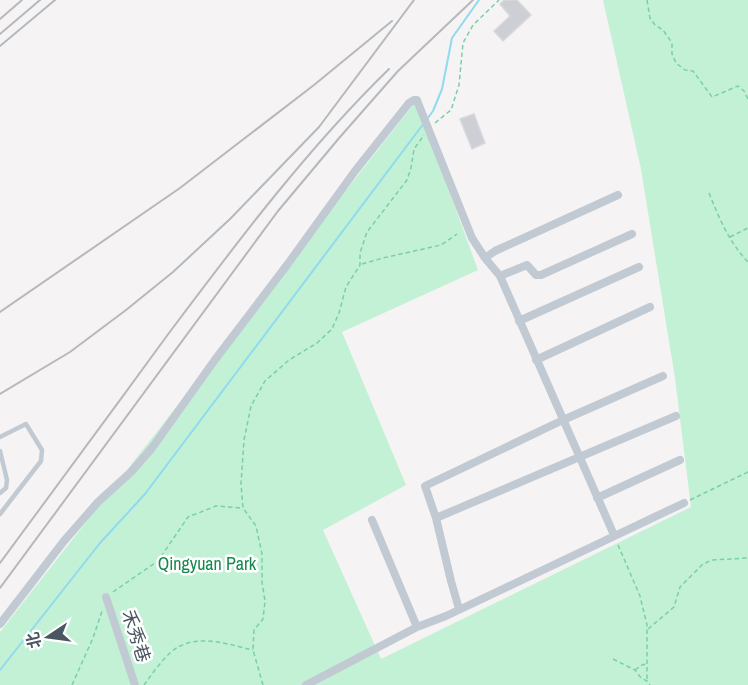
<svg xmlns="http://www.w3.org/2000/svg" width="748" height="685" viewBox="0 0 748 685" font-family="'Archivo Narrow','Noto Sans SC',sans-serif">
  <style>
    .green { fill: #c3f1d5 }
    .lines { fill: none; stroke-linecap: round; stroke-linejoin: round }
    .stream { stroke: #90daee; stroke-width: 2 }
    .building { fill: #cdcfd5; stroke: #d7d9de; stroke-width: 1.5 }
    .path { stroke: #7ad0a6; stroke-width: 1.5; stroke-dasharray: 4.5 3; stroke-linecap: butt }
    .service { stroke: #c1cad2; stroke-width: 4.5 }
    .minor { stroke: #c1cad2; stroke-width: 8 }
    .rail { stroke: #b5b8bd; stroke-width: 2 }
    .labels { text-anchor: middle; stroke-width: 5; stroke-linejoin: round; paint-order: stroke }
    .park-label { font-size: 18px; fill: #17864f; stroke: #fff }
    .street-label { font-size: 18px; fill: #4a5661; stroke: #fff }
  </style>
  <rect width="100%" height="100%" fill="#f5f3f3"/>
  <path class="green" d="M603 0H748V685H0V632L416 101 478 270 342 332 406 485 323 530 381 659 691 507 675 378 641 169Z"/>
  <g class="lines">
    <path class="stream" d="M427 119 433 111 442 89 452 38 479 0
      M0 670 100 543 145 494 424 123"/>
  </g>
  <path class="building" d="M504 0H517L531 15 503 41 494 31 510 16 500 4Z
    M474 114 485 143 472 149 460 119Z"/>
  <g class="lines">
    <path class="path" d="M647 0 650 18 655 25 663 30 672 43V54L676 63 685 70 693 71 712 97 738 86 744 91 748 99
      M435 123 451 110 459 85 463 43 473 25 499 0
      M709 193C719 218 729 242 748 262
      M730 237 748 228
      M362 264 383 258 441 245 457 234
      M690 500 748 472
      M618 545 640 596 647 625V681
      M113 592 158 561 188 517 216 506 241 508
      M648 629 674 607 680 587 703 564 712 560 748 558
      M613 659 635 670 641 678 647 681 650 685
      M635 670 642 665 646 664
      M72 685 93 638 102 611
      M144 685C152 674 161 661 171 652 195 632 226 644 253 650
      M263 685 253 650 254 630 263 619 265 601 262 582V554L256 526 243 508 241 484 244 440 251 406 265 381 289 360 317 343 332 329 339 313 346 287 360 265V253L367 232 407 180 411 168 414 149 424 135"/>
    <path class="service" d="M0 437 26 424 42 450 41 461 0 514
      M0 451 7 480 6 488 0 493"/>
    <path class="minor" d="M485 258 495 251 618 195
      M500 276 527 265 536 275H541L632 234
      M519 321 639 267
      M536 360 650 307
      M597 498 680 460
      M436 518 676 416
      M372 520 417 627
      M106 597 135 685
      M459 609 451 581 436 518 425 486 563 420 663 376
      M0 624 64 541 98 502 131 472 152 448 214 361 287 265 355 171 409 103 414 100H417L418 103 472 238 485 258 500 276 614 535
      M306 685 417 627 446 616 684 503"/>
    <path class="rail" d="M0 19 22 0
      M0 34 40 0
      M0 46 55 0
      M0 312 180 188 314 85 392 21
      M0 394 70 352 126 310 173 272 230 219 319 127 414 0
      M0 563C56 487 113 410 169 333 238 241 307 149 389 69
      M0 588 278 211 340 137 398 71 473 0"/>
  </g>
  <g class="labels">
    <g class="park-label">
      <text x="207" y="570">Qingyuan Park</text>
    </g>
    <g class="street-label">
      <text transform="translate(136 636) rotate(72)" y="6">禾秀巷</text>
    </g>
  </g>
  <g transform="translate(48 637) rotate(257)" stroke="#ffffff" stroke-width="4.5" paint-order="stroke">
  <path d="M0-4.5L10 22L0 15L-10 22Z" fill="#4a5661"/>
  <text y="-9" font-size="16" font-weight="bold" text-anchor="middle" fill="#4a5661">北</text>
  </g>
</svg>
